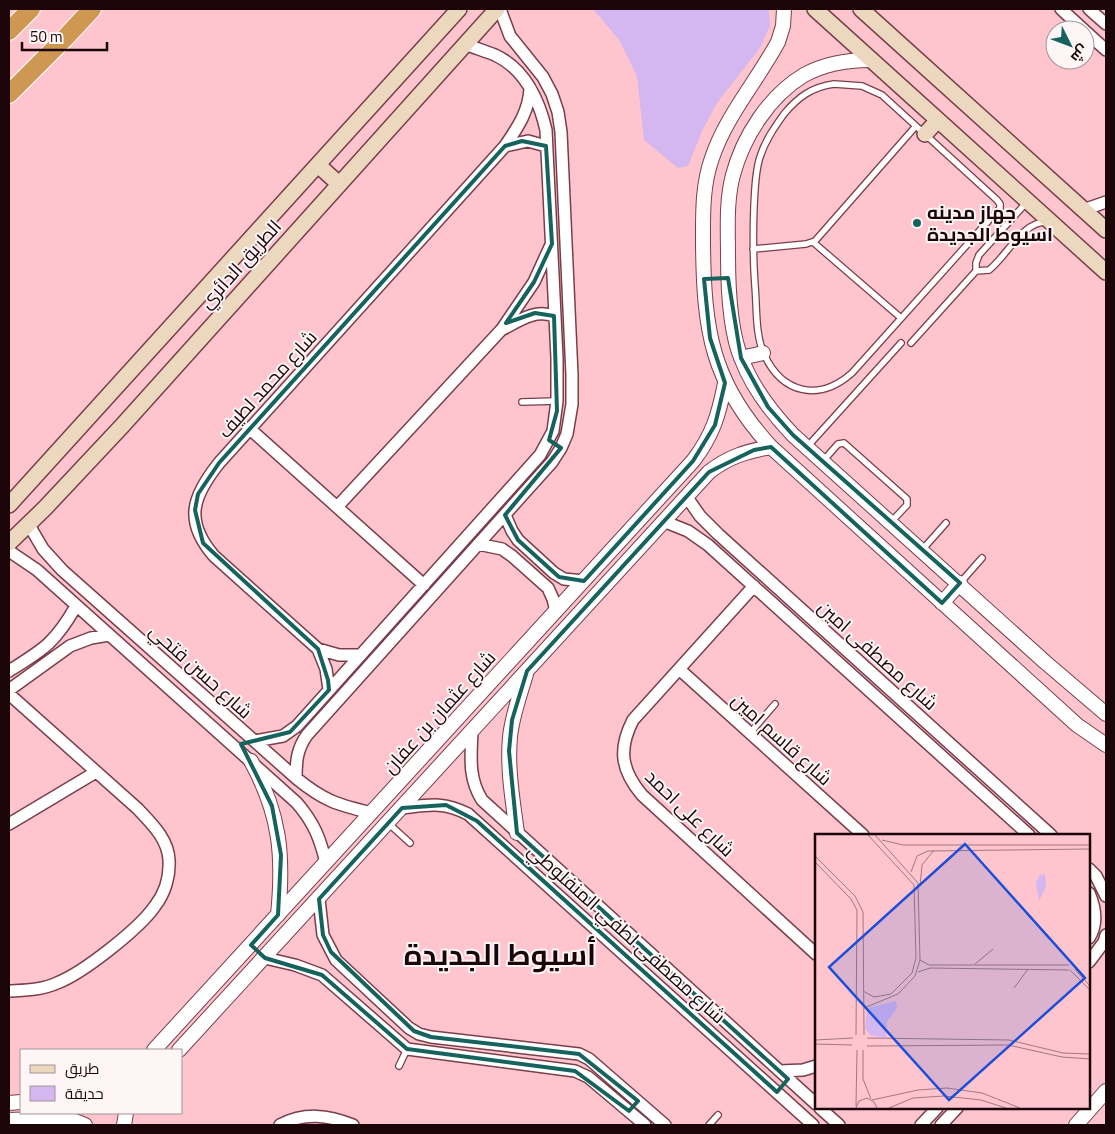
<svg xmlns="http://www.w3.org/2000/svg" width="1115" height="1134" viewBox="0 0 1115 1134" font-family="'Titillium Web',Cairo,sans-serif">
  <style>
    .green { fill: #d4b6f0 }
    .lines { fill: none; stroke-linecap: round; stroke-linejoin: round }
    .service-casing { stroke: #7a3e4b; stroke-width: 8 }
    .minor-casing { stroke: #7a3e4b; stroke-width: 14 }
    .tertiary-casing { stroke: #7a3e4b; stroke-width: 16 }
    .secondary-casing { stroke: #7a3e4b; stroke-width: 18 }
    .trunk-casing { stroke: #fff; stroke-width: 20 }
    .service { stroke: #fff; stroke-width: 5.5 }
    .minor { stroke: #fff; stroke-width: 11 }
    .tertiary { stroke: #fff; stroke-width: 14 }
    .secondary { stroke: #ecd8be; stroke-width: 15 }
    .trunk { stroke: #ce9852; stroke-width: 18 }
    .marked { fill: none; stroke: #16635e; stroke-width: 4; stroke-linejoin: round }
    .poi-dot { fill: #16635e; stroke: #fdf5f6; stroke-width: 2 }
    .labels { text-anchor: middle; stroke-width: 4; stroke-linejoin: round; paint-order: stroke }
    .poi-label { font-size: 19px; font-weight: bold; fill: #1b0509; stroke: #fdf5f6; text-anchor: start }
    .street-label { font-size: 19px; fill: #1b0509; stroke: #fdf5f6 }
    .town-label { font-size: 29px; font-weight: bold; fill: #1b0509; stroke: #fdf5f6 }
    .inset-road { fill: none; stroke: #a3787f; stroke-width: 1 }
    .view { fill: #1d4ed8; fill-opacity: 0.15; stroke: #1d4ed8; stroke-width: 2.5 }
    .inset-edge { fill: none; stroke: #1b0509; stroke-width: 2.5 }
  </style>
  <rect width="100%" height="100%" fill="#fec5ce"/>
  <path class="green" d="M593 9H769L770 26 760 48 717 103 702 131 688 166 678 168 644 140 637 76 619 40Z"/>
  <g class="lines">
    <g class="service-casing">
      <path id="service" d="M834 84 862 86 882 95 997 200 1000 204V208L852 373C819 402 782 394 764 354 755 334 757 307 755 286 753 259 753 233 754 206 755 190 755 172 760 157 765 141 774 128 784 114 798 97 812 87 834 84Z
        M813 242 901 318
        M753 249 806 244 815 241 916 126
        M976 271 989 270C1007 256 1022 222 1046 222
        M911 343 976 271V263L979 255 1027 202
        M522 402 557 401
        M807 447 901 343
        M823 461 838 444 844 443 907 499V505L891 522
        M922 550 946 523
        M960 583 982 558
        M750 733 775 704
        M388 823 410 843
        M399 1066 407 1049
        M709 1125 718 1115"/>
    </g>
    <g class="minor-casing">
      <path id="minor" d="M1061 9 1084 30
        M1089 9 1106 24
        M1085 31 1106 50
        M505 146 528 141 546 146
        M1083 210 1106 202
        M503 329C520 320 535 309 554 316
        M250 429 424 585
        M686 496 700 516 718 534 1051 835
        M337 507 502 329 534 282 550 247
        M505 515 512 531 518 540 554 573 564 579 584 581
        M663 521 688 531 708 545 1029 835
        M29 525 43 549 62 570 296 778C324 801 338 805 372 813
        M478 544 502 549 512 556 548 588 553 599 556 612
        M9 551 37 570 297 803C314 823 320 838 326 863
        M754 586 633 720C618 749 621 770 642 795L816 954
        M318 649 326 669 329 690
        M361 655H339L318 649 214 556C184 521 192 497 219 463L505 146C518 127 529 111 530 88
        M679 669 863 835
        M9 671C44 649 55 643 76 606
        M9 690 70 646 91 638 109 635
        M9 694 138 809C152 824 168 839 169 860 170 876 165 893 155 906 139 929 83 973 57 983 42 990 25 990 9 991
        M472 731C471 756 468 778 482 800L816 1104
        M255 741 283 736 297 726 540 455 553 431 557 401V358L546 130C539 100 525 69 495 55 485 51 475 48 465 44
        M296 778C296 761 297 749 307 735L552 462 561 448 567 434 572 404V375L561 132 558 112 552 94 543 77 510 36 500 9
        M402 808C428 805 443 801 468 814L813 1125
        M9 824 96 772
        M1089 869 1096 876 1106 896
        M1089 893C1095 907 1098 924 1089 938
        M319 899 323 935 336 960 409 1028 419 1034 431 1037 579 1054 589 1059 665 1125
        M265 958 295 965 322 975 407 1049 575 1071 588 1077 645 1125
        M1089 962 1104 942 1106 935
        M780 1071 803 1070 816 1066
        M820 1108 839 1125
        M280 1125C305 1112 328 1115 353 1125
        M921 1125 937 1108
        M941 1125 957 1108"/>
    </g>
    <g class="tertiary-casing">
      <path id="tertiary" d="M784 9 783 26 778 42C757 81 726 116 712 158 702 186 703 215 703 244 704 330 711 382 771 447L1077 725 1106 745
        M870 60C847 60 824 64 804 75 769 96 743 137 733 175 726 201 728 229 728 255 728 284 730 333 742 360 753 389 772 413 793 435L1045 662 1106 714
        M741 358 763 353
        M942 603 960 583
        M251 761C280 814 284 855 278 915
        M517 833C513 802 507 769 510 737 512 716 520 695 526 674
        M154 1050 693 461C713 435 719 414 725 383
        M179 1050 709 472C728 457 747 451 771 447
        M9 1103 21 1102
        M9 1120 67 1118 85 1125
        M124 1125 126 1113
        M1076 1125 1106 1091"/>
    </g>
    <g class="secondary-casing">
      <path id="secondary" d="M815 9 1106 272
        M861 9 1106 230
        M925 134 938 120
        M318 165 339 184
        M9 505 459 9
        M9 543 46 507 122 426 497 9"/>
    </g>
    <g class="trunk-casing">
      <path id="trunk" d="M9 31 31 9
        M9 94 64 39 92 9"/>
    </g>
    <use href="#service" class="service"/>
    <use href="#minor" class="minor"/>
    <use href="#tertiary" class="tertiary"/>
    <use href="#secondary" class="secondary"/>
    <use href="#trunk" class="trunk"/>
  </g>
  <path class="marked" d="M522 141 546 146 552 244 534 282 506 323 535 313 554 316 557 411 549 440 561 448 505 515 518 540 559 577 584 581 693 461 715 425 725 383 710 338 704 279 728 278 741 358 768 407 793 435 960 583 942 603 771 447 754 450 709 472 527 671 512 720 509 751 517 833 788 1079 777 1092 477 821 446 805 402 808 319 899 323 935 331 952 414 1031 431 1037 579 1054 638 1101 629 1111 575 1071 407 1049 322 975 265 958 251 945 278 915 281 855 272 806 241 744 290 732 329 690 328 680 318 649 203 543 195 510 198 494 219 463 505 146Z"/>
  <circle class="poi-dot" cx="917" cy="223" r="5"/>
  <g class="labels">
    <g class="poi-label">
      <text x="927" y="219">جهاز مدينه<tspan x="927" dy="22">اسيوط الجديدة</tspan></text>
    </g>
    <g class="street-label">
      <text transform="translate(240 264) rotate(-48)" y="7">الطريق الدائري</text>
      <text transform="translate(267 384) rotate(-48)" y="7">شارع محمد لطيف</text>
      <text transform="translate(878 655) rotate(42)" y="7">شارع مصطفى امين</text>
      <text transform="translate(201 671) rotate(42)" y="7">شارع حسن فتحي</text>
      <text transform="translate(439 712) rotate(-48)" y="7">شارع عثمان بن عفان</text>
      <text transform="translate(782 739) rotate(42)" y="7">شارع قاسم امين</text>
      <text transform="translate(690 813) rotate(44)" y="7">شارع على احمد</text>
      <text transform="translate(627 933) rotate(42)" y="7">شارع مصطفى لطفي المنفلوطي</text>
    </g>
    <g class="town-label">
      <text x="500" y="965">أسيوط الجديدة</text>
    </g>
  </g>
  <g transform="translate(815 834)">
    <rect width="275" height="275" fill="#fec5ce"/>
    <path d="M230 40 231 52 224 67 221 48 225 41ZM81 167 82 174 72 188 71 204 55 201 50 194 52 174Z" fill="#d4b6f0"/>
    <path class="inset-road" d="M67 6 88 11H275M0 22 40 62 48 78 49 201M0 28 36 65 42 76 41 201M96 38 102 22 113 17 275 15M105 52 107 31 119 16M105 126 114 131H254M160 130 178 115M260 135 275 152M255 136 275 156M103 138 115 134 254 136M199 154 213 135M48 157 59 163 76 160 97 139 101 124 99 51 53 1M49 174 83 160 100 142 105 126 103 49 60 1M52 204 194 206 248 219 275 220M0 206 38 204M0 210 37 211M52 212 193 211 247 223 275 225M48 216V245L56 265M57 266 103 256 132 254 167 259 205 274M41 272 42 216M41 274 44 267 52 264 59 268 62 274M74 274 98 264 129 262 166 266 191 274"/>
    <path class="view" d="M150 10 270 144 134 266 14 133Z"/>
    <rect width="275" height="275" class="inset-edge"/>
  </g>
  <rect width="1115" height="1134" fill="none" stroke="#1b0509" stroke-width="20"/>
  <rect x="20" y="1049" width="162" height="65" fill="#fdf5f6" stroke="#a39597"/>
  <rect x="30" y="1065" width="25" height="8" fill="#ecd8be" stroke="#a39597"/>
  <text x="65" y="1074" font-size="15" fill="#1b0509">طريق</text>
  <rect x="30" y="1086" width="25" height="15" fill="#d4b6f0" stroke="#a39597"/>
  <text x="65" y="1099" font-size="15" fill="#1b0509">حديقة</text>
  <g transform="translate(1070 45) rotate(132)"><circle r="24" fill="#fdf5f6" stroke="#a39597"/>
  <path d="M0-4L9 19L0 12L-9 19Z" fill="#16635e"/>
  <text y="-8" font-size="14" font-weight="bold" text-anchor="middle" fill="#1b0509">ش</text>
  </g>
  <path d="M22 42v8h85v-8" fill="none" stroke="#1b0509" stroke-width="2.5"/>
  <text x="30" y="42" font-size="15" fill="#1b0509" stroke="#fdf5f6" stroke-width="4" paint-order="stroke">50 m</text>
</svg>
